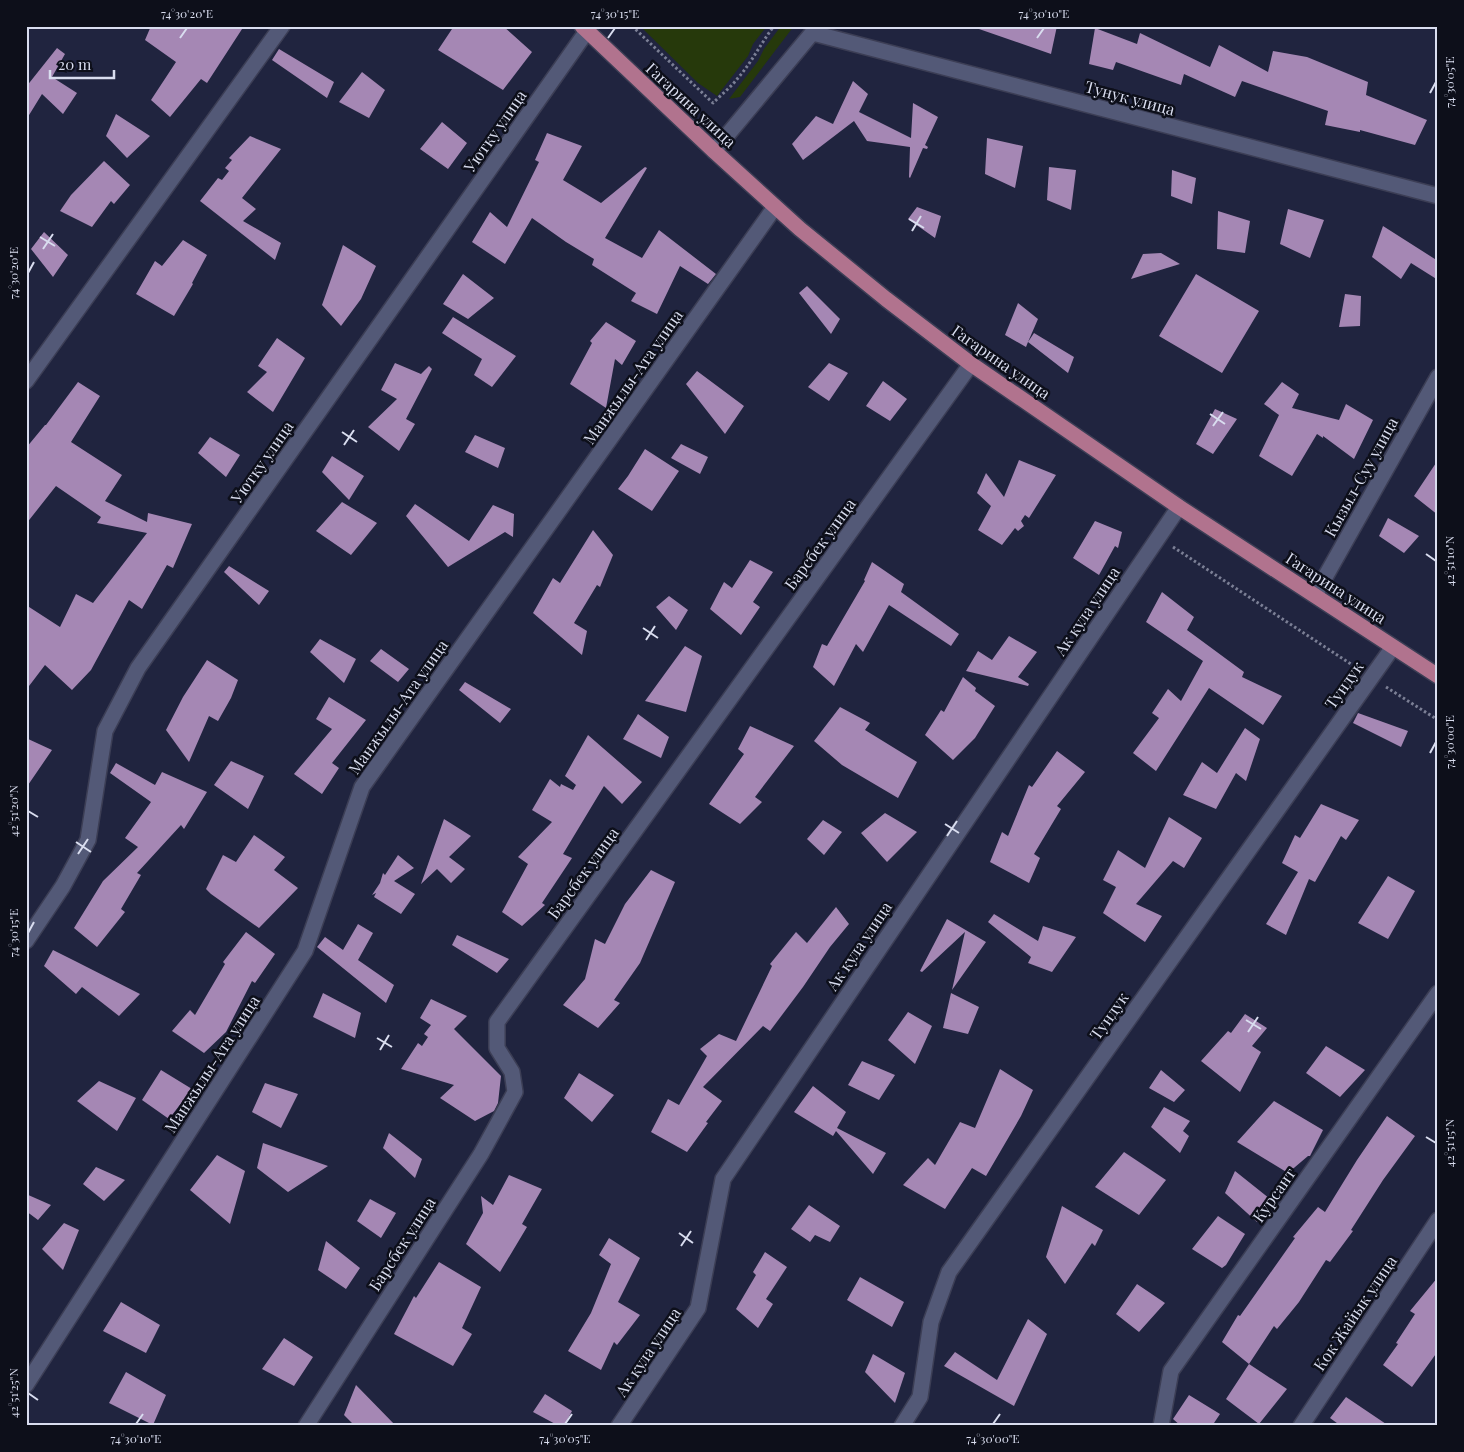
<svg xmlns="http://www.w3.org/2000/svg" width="1464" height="1452" viewBox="0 0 1464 1452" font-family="'Playfair Display',serif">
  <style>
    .green { fill: #26390b }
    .building { fill: #a587b4 }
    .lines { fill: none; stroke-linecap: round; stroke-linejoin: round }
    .minor-casing { stroke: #3c3e55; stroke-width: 18 }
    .major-casing { stroke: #3c3e55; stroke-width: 18 }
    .path { stroke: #7b7f95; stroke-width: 3; stroke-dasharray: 2.5 2.5; stroke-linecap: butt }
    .minor { stroke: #535977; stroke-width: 15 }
    .major { stroke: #b1738e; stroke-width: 15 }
    .ticks { fill: none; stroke: #d9ddef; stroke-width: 2 }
    .labels { text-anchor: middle; stroke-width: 5; stroke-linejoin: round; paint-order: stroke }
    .street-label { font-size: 16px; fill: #d9ddef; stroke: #0d0f1a }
    .neatline { fill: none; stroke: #d9ddef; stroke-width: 2 }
    .ticks-label { font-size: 12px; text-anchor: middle; fill: #d9ddef }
  </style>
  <rect width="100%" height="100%" fill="#20243f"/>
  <path class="green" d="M640 26H703L705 29 707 26H767L753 44 748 56 717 96 698 83Z
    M781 26H794L740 97 729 99 758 61 764 49Z"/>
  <path class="building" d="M151 26H244L207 83 201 79 170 117 151 100 176 62 145 40Z
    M454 26H503L532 52 503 90 438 50Z
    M979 26H1057L1051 54 979 29Z
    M1095 28 1137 44 1140 33 1210 67 1219 45 1268 72 1273 51 1307 57 1368 82 1366 95 1427 120 1415 145 1360 130V132L1325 125 1328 111 1242 81 1235 97 1184 74 1181 85 1116 62 1113 70 1089 64Z
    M57 48 65 54 52 77 77 93 63 114 42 94 26 120V87Z
    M279 49 334 82 327 98 272 60Z
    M362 72 385 90 369 118 339 102Z
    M853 81 868 94 859 112 911 138 913 103 938 117 925 145 928 147 927 149 923 148 910 178 909 177 910 147 867 141 854 121 803 160 792 144 816 116 833 124Z
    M116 114 150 136 127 158 106 136Z
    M442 122 467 143 448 169 420 149Z
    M547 133 582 146 563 180 601 203 645 167 647 168 605 238 642 258 659 230 716 274 708 284 680 266 657 314 631 301 636 293 592 265 594 259 566 242 532 218 505 264 472 242 490 212 507 227 539 162 535 160Z
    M250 136 281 149 242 198 256 209 243 221 281 243 275 260 200 201 218 178 222 180 229 171 225 168 232 160 229 158Z
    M987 138 1023 146 1015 188 985 174Z
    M104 161 130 185 114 204 111 201 92 227 60 211 71 195Z
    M1049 167 1076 170 1071 210 1047 200Z
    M1172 170 1196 178 1192 204 1171 196Z
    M917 207 941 216 935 238 908 219Z
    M1288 209 1324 220 1310 258 1280 244Z
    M1218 211 1250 221 1245 253 1217 249Z
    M1383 226 1438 261V280L1411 263 1401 279 1372 257Z
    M44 232 68 255 53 277 31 249Z
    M183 240 207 255 192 283 193 284 174 316 136 294 155 261 162 266Z
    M343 245 376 266 361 299 341 326 322 305Z
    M1161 253 1180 264 1131 279 1143 254Z
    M463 274 494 298 468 319 443 304Z
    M1196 274 1259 311 1222 373 1159 336Z
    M807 286 840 319 831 334 799 293Z
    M1345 294 1361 296 1360 326 1339 327Z
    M1018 303 1038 319 1028 342 1034 333 1074 357 1068 373 1028 342 1026 347 1005 335Z
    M453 317 516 356 492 387 474 375 482 359 442 333Z
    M606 322 636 341 622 365 615 359 606 408 570 384 592 343 590 341Z
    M277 338 305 358 273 412 247 392 267 372 258 366Z
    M395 363 421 374 429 366 432 369 406 419 415 424 399 451 368 427 397 399 381 390Z
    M829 363 848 373 829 401 808 387Z
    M697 371 744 406 725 434 686 384Z
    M883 381 907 399 890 421 866 406Z
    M78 382 100 396 71 442 122 475 105 501 147 522 148 513 192 524 173 568 167 565 142 609 129 600 91 670 72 690 45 665 26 690V605L60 627 76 594 93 603 147 533 97 523 101 517 56 486 26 524V448L45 425H46Z
    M1282 382 1299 394 1292 408 1339 420 1346 404 1373 420 1354 459 1323 436V438L1317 434 1292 476 1259 456 1279 415 1264 404Z
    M1215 409 1237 419 1213 454 1196 444Z
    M475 435 505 448 498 468 465 452Z
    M210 437 240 455 226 477 198 453Z
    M681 444 708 457 700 474 671 458Z
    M645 449 679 471 652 511 618 489 628 476Z
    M332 456 364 476 349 500 322 472Z
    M1019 460 1056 475 1029 518 1025 515 1021 521 1024 526 1018 531 1015 528 1002 545 978 530 991 506 977 493 986 473 1004 497Z
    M1438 460V515L1414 496Z
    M342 502 377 523 351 555 316 531Z
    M415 504 469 541 493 505 514 514 513 537 505 532 448 567 406 516Z
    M1388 518 1419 536 1404 553 1379 536Z
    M1095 521 1122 532 1118 548 1115 546 1099 575 1073 558Z
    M593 530 613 555 600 587 597 585 574 623 587 631 582 655 533 613 553 578 560 583Z
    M750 560 773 572 753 602 760 607 741 635 710 609 724 582 732 588Z
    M872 562 904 584 901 592 959 634 951 646 889 605 863 652 856 644 834 686 813 667 822 644 827 646 865 581 864 580Z
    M229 566 269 591 259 605 224 572Z
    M1162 592 1194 617 1187 630 1244 672 1242 677 1282 696 1263 725 1209 688 1156 771 1133 753 1159 718 1152 713 1168 689 1181 701 1203 661 1146 622Z
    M669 596 688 610 676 630 656 607Z
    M1009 636 1037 652 1018 677 1029 684 1028 686 966 671 978 651 992 660Z
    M320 639 356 659 344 683 310 652Z
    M685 646 702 656 686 712 645 701Z
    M381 649 409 669 398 682 370 661Z
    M207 660 238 680 231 698 218 721 209 716 189 762 166 730 183 697Z
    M963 677 976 688 975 691 995 706 975 738 953 760 925 735 941 710 944 712Z
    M465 682 511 709 500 723 459 690Z
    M329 697 366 720 332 763 339 768 322 794 294 774 332 729 316 719Z
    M840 707 870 723 865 730 917 762 898 798 842 765 814 741Z
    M1358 713 1408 731 1401 747 1353 723Z
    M638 714 669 737 661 758 623 739Z
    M750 726 794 746 755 797 762 802 740 824 709 804 744 754 738 749Z
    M1245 728 1260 739 1246 781 1236 773 1216 809 1183 795 1202 762 1217 773Z
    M588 735 642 782 622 804 604 786 563 854 572 858 542 903 545 905 522 926 502 912 528 864 518 857 552 822 532 810 550 779 560 787 561 784 573 790 576 785 565 776Z
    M26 738 52 750 26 788Z
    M1057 751 1085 772 1057 806 1061 809 1034 854 1040 858 1029 883 990 862 1002 832 1008 836 1029 785 1032 787Z
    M231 761 264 776 248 809 214 785Z
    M116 763 155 785 162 772 207 792 184 829 181 825 137 873 141 875 121 909 125 912 97 947 74 928 103 881 138 847 125 838 151 802 110 773Z
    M1321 804 1359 820 1346 840 1341 836 1315 882 1309 879 1286 935 1266 924 1298 872 1282 863 1295 835 1300 838Z
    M885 813 917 832 887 862 861 833Z
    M1169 817 1202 838 1184 868 1173 861 1136 904 1162 916 1145 942 1103 913 1116 887 1103 880 1118 850 1145 868Z
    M444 819 471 836 449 857 465 869 451 883 437 869 421 884Z
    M823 820 842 832 824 855 807 839Z
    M254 835 285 857 274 870 298 888 259 928 211 894 206 889 223 855 236 862Z
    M398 855 414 868 394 881 415 894 401 914 374 897 376 893 372 895 380 883 383 873 385 875Z
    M651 870 675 882 640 963 614 1000 620 1003 598 1028 563 1005 585 979 595 939 605 944 625 904Z
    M1388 876 1415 891 1388 939 1358 923Z
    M836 907 849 924 830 947 803 987 770 1031 763 1026 703 1087 722 1101 706 1122 708 1123 687 1152 651 1132 668 1099 679 1105 707 1056 700 1049 719 1034 736 1041 772 966 770 964 796 932 807 943Z
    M994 914 1038 941 1043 926 1076 937 1052 972 1028 963 1031 957 988 922Z
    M947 919 986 942 952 990 965 932 922 972 920 971Z
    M358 924 373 933 358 960 394 985 386 1003 317 947 325 937 343 950Z
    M246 932 275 954 255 983 252 981 226 1032 204 1053 172 1031 190 1010 195 1015 225 964 223 962Z
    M457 935 509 959 497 973 452 945Z
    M53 950 75 961 140 994 119 1016 82 987 76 994 44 966Z
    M323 993 361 1013 355 1038 313 1017Z
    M951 993 979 1007 968 1034 943 1028Z
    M431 999 467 1016 454 1029 501 1076 498 1103 494 1111 475 1121 440 1098 454 1085 401 1069 418 1043 422 1046 428 1037 424 1034 431 1025 420 1018Z
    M908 1012 932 1026 915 1064 888 1040Z
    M1245 1014 1267 1028 1252 1046 1261 1052 1240 1092 1201 1061 1228 1031 1231 1033Z
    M1326 1046 1365 1070 1340 1097 1306 1073Z
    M862 1061 895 1075 879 1100 848 1085Z
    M1000 1069 1033 1090 1021 1116 986 1176 972 1168 945 1209 903 1185 928 1158 935 1165 960 1122 975 1128Z
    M161 1070 192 1089 169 1119 142 1100Z
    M1161 1070 1185 1090 1174 1102 1149 1088Z
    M579 1073 614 1095 592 1122 564 1098Z
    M99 1081 136 1098 117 1131 77 1101Z
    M265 1083 298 1094 281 1128 252 1112Z
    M813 1086 846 1112 837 1128 886 1153 873 1174 836 1131 833 1136 794 1112Z
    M1274 1101 1323 1130 1310 1156H1308L1288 1173 1237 1142Z
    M1164 1107 1190 1121 1183 1131 1189 1136 1180 1153 1151 1127Z
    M1387 1116 1415 1136 1383 1180 1351 1230 1353 1231 1330 1262 1326 1260 1299 1302 1277 1329 1274 1326 1249 1364 1222 1342 1238 1315 1240 1316 1295 1238 1293 1237 1318 1207 1325 1212 1357 1160Z
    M389 1133 422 1159 415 1178 383 1148Z
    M263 1143 328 1166 288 1192 257 1168Z
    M1124 1152 1166 1180 1139 1215 1095 1187Z
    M217 1155 245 1171 230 1224 190 1190Z
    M96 1167 125 1180 104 1201 83 1184Z
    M1235 1171 1274 1202 1257 1222 1225 1193Z
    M509 1175 542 1189 522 1224 527 1227 500 1272 466 1244 483 1213 481 1196 493 1205Z
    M26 1194 51 1205 38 1220 26 1211Z
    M370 1199 396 1213 381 1238 357 1221Z
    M809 1205 840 1226 830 1242 815 1235 810 1242 791 1229Z
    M1062 1206 1103 1230 1095 1246 1092 1243 1065 1284 1046 1257Z
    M1218 1216 1245 1234 1226 1265 1222 1268 1192 1249Z
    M64 1223 79 1230 63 1270 42 1249Z
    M609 1238 640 1258 618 1302 640 1315 617 1345 614 1342 601 1370 568 1351 591 1313 611 1264 599 1255Z
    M326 1241 360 1268 346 1289 318 1270Z
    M765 1252 787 1267 766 1299 773 1304 758 1328 736 1309 756 1275 753 1272Z
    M439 1262 481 1287 462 1328 472 1334 453 1366 394 1334 414 1296 416 1298Z
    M860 1277 904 1302 892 1327 847 1300Z
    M1438 1277V1351L1412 1387 1383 1365 1398 1344 1396 1343 1415 1314 1410 1311Z
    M1137 1284 1165 1303 1139 1332 1116 1314Z
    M121 1302 160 1325 146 1353 103 1331Z
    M1028 1319 1047 1334 1014 1406 944 1366 955 1352 997 1380Z
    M284 1338 313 1357 294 1386 262 1369Z
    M873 1354 905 1373 895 1403 865 1372Z
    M1249 1364 1287 1389 1259 1424 1226 1399Z
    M126 1372 166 1395 153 1425 109 1403Z
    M356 1385 396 1426H355L344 1415Z
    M545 1394 572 1411 564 1426H559L533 1412Z
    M1189 1395 1220 1414 1212 1426H1181L1173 1419Z
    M1346 1397 1389 1426H1341L1330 1418Z"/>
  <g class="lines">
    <g class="minor-casing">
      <path id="minor" d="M813 33 1438 196
        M714 151 818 26
        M26 381 282 26
        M1315 595 1438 377
        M26 941 63 886 88 840 105 731 138 668 587 31
        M26 1385 305 951 362 787 775 207
        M306 1426 481 1154 515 1092 512 1072 497 1048V1022L971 364
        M619 1426 698 1308 723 1179 1179 507
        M902 1426 920 1397 931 1322 949 1272 1393 647
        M1161 1426 1171 1371 1438 993
        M1301 1426 1438 1220"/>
    </g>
    <g class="major-casing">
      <path id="major" d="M582 26 714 151 800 229 886 299 971 364 1179 507 1438 676"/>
    </g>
    <path class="path" d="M632 26 713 103C721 95 731 87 738 78 752 62 761 43 774 26
      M1173 547 1357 668
      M1386 687 1438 720"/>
    <use href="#minor" class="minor"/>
    <use href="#major" class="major"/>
  </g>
  <path class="ticks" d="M180 38 187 28M608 38 615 28M1037 38 1044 28M1430 93 1436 82M909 219 924 228M912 231 921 216M40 237 55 246M43 249 53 234M28 273 34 262M1210 414 1225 424M1213 426 1223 412M342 432 357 442M344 445 354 430M1426 554 1436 561M643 628 658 638M646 640 655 626M1430 753 1436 742M28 811 38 817M945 824 959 833M947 836 957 821M76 842 91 852M78 854 88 839M28 933 34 922M1246 1020 1261 1029M1248 1032 1258 1017M377 1038 392 1047M380 1050 389 1035M1426 1137 1436 1143M679 1233 693 1243M681 1246 691 1231M28 1393 38 1400M136 1424 143 1414M565 1424 572 1414M993 1424 1000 1414"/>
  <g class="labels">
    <g class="street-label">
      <text transform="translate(1130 98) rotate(15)" y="6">Тунук улица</text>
      <text transform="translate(691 105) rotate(43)" y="6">Гагарина улица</text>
      <text transform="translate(495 131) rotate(-55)" y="6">Уютку улица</text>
      <text transform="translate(1001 362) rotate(35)" y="6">Гагарина улица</text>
      <text transform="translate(633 377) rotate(-55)" y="6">Манжылы-Ата улица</text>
      <text transform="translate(262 462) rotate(-55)" y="6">Уютку улица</text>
      <text transform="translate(1361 477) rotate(-61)" y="6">Кызыл-Суу улица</text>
      <text transform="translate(820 544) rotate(-54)" y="6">Барсбек улица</text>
      <text transform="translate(1336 588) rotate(33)" y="6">Гагарина улица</text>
      <text transform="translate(1087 611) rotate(-56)" y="6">Ак кула улица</text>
      <text transform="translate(1344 685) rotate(-55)" y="6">Тундук</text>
      <text transform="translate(398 707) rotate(-55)" y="6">Манжылы-Ата улица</text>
      <text transform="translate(583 873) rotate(-54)" y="6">Барсбек улица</text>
      <text transform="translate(859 946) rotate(-56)" y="6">Ак кула улица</text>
      <text transform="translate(1109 1016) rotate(-55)" y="6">Тундук</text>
      <text transform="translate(212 1064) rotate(-57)" y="6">Манжылы-Ата улица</text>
      <text transform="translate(1274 1195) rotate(-55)" y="6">Курсант</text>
      <text transform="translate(402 1244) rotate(-57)" y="6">Барсбек улица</text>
      <text transform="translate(1355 1313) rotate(-56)" y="6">Кок Жайык улица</text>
      <text transform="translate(648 1352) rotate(-56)" y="6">Ак кула улица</text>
    </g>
  </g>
  <rect width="1464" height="1452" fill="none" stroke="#0d0f1a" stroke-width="55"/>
  <path d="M50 70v8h64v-8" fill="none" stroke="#d9ddef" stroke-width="2.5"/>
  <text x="58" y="70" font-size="15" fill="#d9ddef" stroke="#0d0f1a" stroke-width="4" paint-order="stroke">20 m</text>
  <rect x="28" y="28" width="1408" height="1396" class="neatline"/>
  <g class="ticks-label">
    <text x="187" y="18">74°30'20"E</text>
    <text x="615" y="18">74°30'15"E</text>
    <text x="1044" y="18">74°30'10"E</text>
    <text transform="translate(1450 82) rotate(-90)" y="4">74°30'05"E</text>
    <text transform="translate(14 273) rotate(-90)" y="4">74°30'20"E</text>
    <text transform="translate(1450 561) rotate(-90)" y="4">42°51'10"N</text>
    <text transform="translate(1450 742) rotate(-90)" y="4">74°30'00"E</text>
    <text transform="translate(14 811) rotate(-90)" y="4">42°51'20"N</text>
    <text transform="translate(14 933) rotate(-90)" y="4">74°30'15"E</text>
    <text transform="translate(1450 1143) rotate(-90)" y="4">42°51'15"N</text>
    <text transform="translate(14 1393) rotate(-90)" y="4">42°51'25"N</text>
    <text x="136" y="1443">74°30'10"E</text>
    <text x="565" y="1443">74°30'05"E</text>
    <text x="993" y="1443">74°30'00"E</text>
  </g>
</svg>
